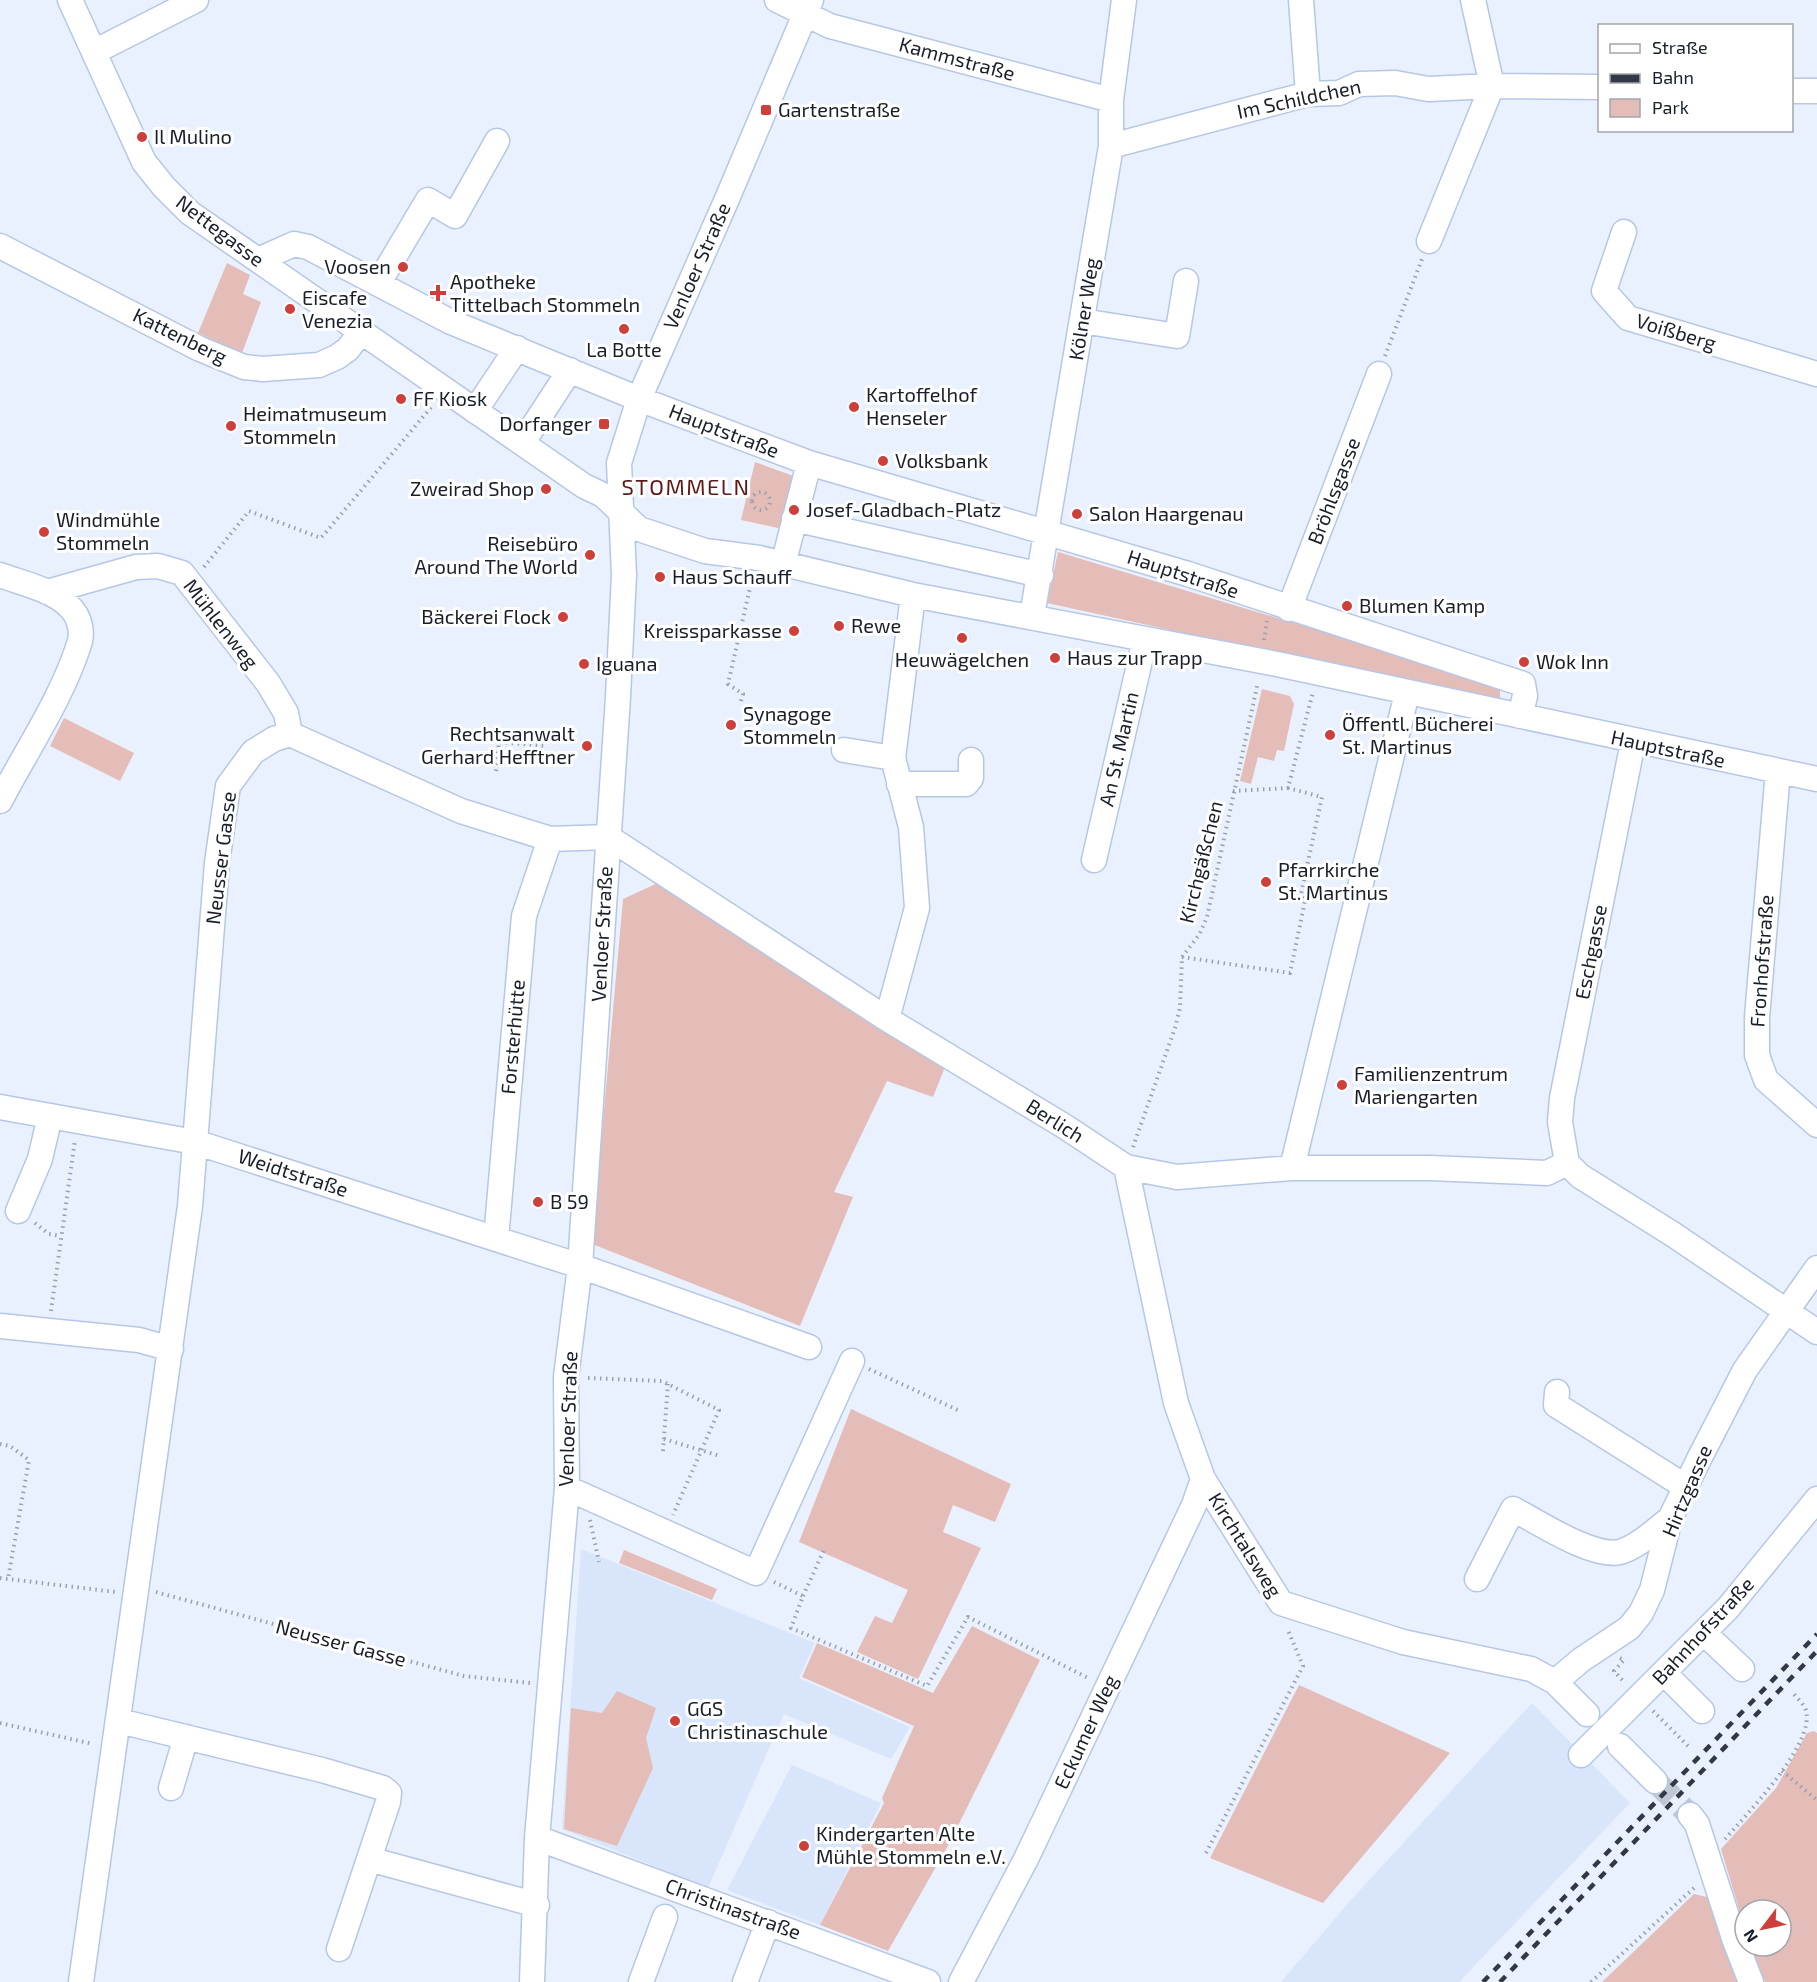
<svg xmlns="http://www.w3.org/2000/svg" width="1817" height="1982" viewBox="0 0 1817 1982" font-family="'Exo 2',sans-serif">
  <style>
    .built { fill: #d8e5fb }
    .green { fill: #e4bdb8 }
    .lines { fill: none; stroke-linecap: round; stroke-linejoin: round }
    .minor-tunnel { stroke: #c0c7d4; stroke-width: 24; stroke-dasharray: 24 12; stroke-linecap: butt }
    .minor-casing { stroke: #b6c7e5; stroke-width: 27 }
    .path { stroke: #99a0ac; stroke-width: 4; stroke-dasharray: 1.5 4.5; stroke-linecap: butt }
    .minor { stroke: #fff; stroke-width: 24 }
    .rail { stroke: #323944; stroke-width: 4.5; stroke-dasharray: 8 8; stroke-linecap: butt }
    .poi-dot { fill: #cd3f3a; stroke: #fff; stroke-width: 2 }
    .labels { text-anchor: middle; stroke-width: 6; stroke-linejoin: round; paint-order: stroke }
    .street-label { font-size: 20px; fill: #181f2a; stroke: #fff }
    .poi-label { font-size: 20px; fill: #181f2a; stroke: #fff; text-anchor: start }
    .quarter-label { font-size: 22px; letter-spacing: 1.5px; fill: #5e1917; stroke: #fff }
  </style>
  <rect width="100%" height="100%" fill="#eaf1fe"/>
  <path class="built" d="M581 1549 815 1643 799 1678 910 1727 891 1759 784 1714 708 1888 562 1829Z
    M1532 1703 1630 1803 1459 1982H1281L1349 1902Z
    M792 1765 881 1803 820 1925 727 1890Z"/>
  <path class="green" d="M227 263 250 275 243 294 261 302 242 353 198 333Z
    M755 462 796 477 782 529 741 520Z
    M1058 552 1500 685V702L1047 603Z
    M1262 689 1290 696 1294 704 1284 751 1277 750 1274 761 1258 757 1251 784 1240 781Z
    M64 718 134 753 120 781 50 746Z
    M660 882 947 1062 933 1097 887 1081 834 1192 853 1197 800 1326 592 1244 623 899Z
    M851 1409 1011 1484 995 1522 953 1505 943 1532 981 1548 918 1679 857 1652 875 1616 892 1623 908 1590 799 1542Z
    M624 1550 717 1589 712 1600 619 1563Z
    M972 1626 1040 1660 949 1844 888 1951 820 1925 884 1803 882 1798 914 1726 802 1677 817 1643 933 1693Z
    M1299 1685 1450 1753 1323 1903 1210 1858Z
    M617 1691 656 1708 646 1738 653 1768 617 1846 564 1829 571 1708 602 1713Z
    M1814 1731 1817 1733V1982H1766L1759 1977 1750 1946H1781V1910H1745V1929L1721 1849 1776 1788 1807 1733Z
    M1694 1894 1715 1899 1739 1982H1602Z"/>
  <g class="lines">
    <path class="minor-tunnel" d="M1655 1781 1690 1815"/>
    <g class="minor-casing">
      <path id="minor" d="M70 0 144 162 164 187 190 213 584 486 603 495 639 529 705 551 759 558 913 595 1277 664 1817 779
        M777 0 830 26 1111 100
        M1301 0 1308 94
        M94 52 196 0
        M1792 91H1817
        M1111 146 1308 94 1339 93 1359 84 1395 83 1428 89 1492 86 1600 87
        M1624 232 1604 291 1628 318 1817 374
        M1429 241 1492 86 1473 0
        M0 246 200 349 244 367 263 369 319 365 337 357 348 349 361 332
        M258 260 294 244 308 247 451 322 639 399 809 463 1188 574 1523 684 1525 696 1520 716
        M378 284 428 200 455 216 497 141
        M1082 321 1177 336 1186 281
        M475 411 517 348
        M523 442 570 370
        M794 519 1041 575
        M783 565 809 463
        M0 575C24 584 62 591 76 615 80 622 82 633 80 641 64 695 26 751 0 801
        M47 592 136 567 158 566 182 573 268 683 286 713 290 734
        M1289 609 1379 374
        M1032 616 1111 146V100L1124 0
        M844 750 893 758
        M1778 771 1757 1017V1055L1766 1080 1817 1125
        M899 784H966L971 778V760
        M608 837 887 1019 1064 1126 1126 1167 1177 1177 1292 1168H1430L1547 1173 1567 1163
        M1094 860 1145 639
        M887 1019 917 908 911 827 893 758 913 595
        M0 1107 195 1142 580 1266 809 1347
        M1567 1163 1560 1122 1562 1098 1633 742
        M1567 1163 1580 1176 1674 1235 1817 1332
        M1126 1167 1176 1403 1203 1479 1281 1603 1403 1642 1531 1669 1555 1682 1587 1714
        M1292 1168 1407 693
        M18 1211 40 1159 50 1116
        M496 1239 524 916 550 839
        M0 1326 139 1340 171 1349
        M1557 1392 1556 1405 1686 1487
        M567 1488 756 1573 852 1361
        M1477 1579 1513 1509C1538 1522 1592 1558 1620 1552 1638 1547 1655 1530 1670 1519
        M1704 1633 1742 1669
        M1664 1673 1702 1711
        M1555 1682 1581 1660 1629 1628 1641 1613 1652 1590 1670 1519 1699 1459 1745 1370 1817 1268
        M119 1721 322 1770 383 1788 389 1793 388 1802 369 1859
        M1620 1746 1655 1781
        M1581 1755 1728 1608 1817 1499
        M171 1788 186 1737
        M1690 1815 1697 1824 1735 1941 1751 1982
        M537 1838 928 1982
        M339 1949 369 1859 537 1905
        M81 1982 190 1206 217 863 228 786 253 752 274 739 290 734 461 811 550 839 608 837
        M532 1982 537 1838 567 1488 566 1377 580 1266 618 697 624 575 619 463 639 399 727 199 811 0
        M641 1982 665 1917
        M745 1982 768 1922
        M961 1982 1026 1859 1194 1505 1203 1479"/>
    </g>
    <path class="path" d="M1385 356 1422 259
      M752 501a9 9 0 1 1 18 0a9 9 0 1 1-18 0Z
      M204 567 249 511 321 538 433 405
      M1264 640 1267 621
      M741 701 743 694 728 684 752 579
      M496 771 499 742 546 746
      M1233 791 1288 788 1313 692
      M1182 957 1290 973 1305 901 1301 894 1322 797 1288 788
      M1133 1147 1175 1028 1180 1008 1182 957 1199 935 1207 917 1258 682
      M35 1223 49 1234 61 1236
      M51 1311 75 1140
      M869 1369 960 1411
      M588 1378 662 1381 719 1410 673 1515
      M664 1439 720 1456
      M0 1444 10 1446 29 1460 8 1579
      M663 1451 668 1384
      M590 1520 599 1562
      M0 1578 116 1592
      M774 1582 803 1596 791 1628 927 1686 968 1617 1088 1678
      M156 1592 464 1676 530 1683
      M803 1596 824 1550
      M1620 1658 1624 1660 1614 1671 1624 1682
      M1653 1711 1691 1749
      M0 1723 93 1744
      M1782 1771 1817 1800
      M1725 1839C1746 1815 1815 1744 1806 1711 1805 1705 1797 1698 1793 1693
      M1206 1853 1303 1666 1287 1628
      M1591 1982 1695 1887"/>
    <use href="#minor" class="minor"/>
    <path class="rail" d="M1483 1982 1817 1634
      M1500 1982 1817 1651"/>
  </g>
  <g class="poi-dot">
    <rect x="760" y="104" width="12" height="12" rx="3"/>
    <circle cx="142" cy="137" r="6"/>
    <circle cx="403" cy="267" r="6"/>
    <path d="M435 284h6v6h6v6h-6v6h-6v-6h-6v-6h6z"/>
    <circle cx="290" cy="309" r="6"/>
    <circle cx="624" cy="329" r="6"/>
    <circle cx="401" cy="399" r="6"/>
    <circle cx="854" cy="407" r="6"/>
    <rect x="598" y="418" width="12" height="12" rx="3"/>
    <circle cx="231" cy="426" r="6"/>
    <circle cx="883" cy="461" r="6"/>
    <circle cx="546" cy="489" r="6"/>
    <circle cx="794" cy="510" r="6"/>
    <circle cx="1077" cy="514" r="6"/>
    <circle cx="44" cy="532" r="6"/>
    <circle cx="590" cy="555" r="6"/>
    <circle cx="660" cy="577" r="6"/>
    <circle cx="1347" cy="606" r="6"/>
    <circle cx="563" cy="617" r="6"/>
    <circle cx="839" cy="626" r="6"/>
    <circle cx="794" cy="631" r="6"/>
    <circle cx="962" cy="638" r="6"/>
    <circle cx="1055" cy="658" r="6"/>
    <circle cx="1524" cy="662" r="6"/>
    <circle cx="584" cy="664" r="6"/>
    <circle cx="731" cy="725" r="6"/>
    <circle cx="1330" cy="735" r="6"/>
    <circle cx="587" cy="746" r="6"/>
    <circle cx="1266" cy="882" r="6"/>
    <circle cx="1342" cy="1085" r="6"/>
    <circle cx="538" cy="1202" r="6"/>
    <circle cx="675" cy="1721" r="6"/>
    <circle cx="804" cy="1846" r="6"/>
  </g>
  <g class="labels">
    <g class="street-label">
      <text transform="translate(957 59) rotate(15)" y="7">Kammstraße</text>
      <text transform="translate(1299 99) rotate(-12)" y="7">Im Schildchen</text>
      <text transform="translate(220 231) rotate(37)" y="7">Nettegasse</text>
      <text transform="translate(697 266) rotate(-66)" y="7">Venloer Straße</text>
      <text transform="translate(1084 309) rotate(-81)" y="7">Kölner Weg</text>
      <text transform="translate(1676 332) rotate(17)" y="7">Voißberg</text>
      <text transform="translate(180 336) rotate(26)" y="7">Kattenberg</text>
      <text transform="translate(724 431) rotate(21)" y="7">Hauptstraße</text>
      <text transform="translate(1334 491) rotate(-69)" y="7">Bröhlsgasse</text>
      <text transform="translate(1183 574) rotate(18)" y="7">Hauptstraße</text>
      <text transform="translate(221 624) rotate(52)" y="7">Mühlenweg</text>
      <text transform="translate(1119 749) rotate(-77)" y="7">An St. Martin</text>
      <text transform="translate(1668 749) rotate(12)" y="7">Hauptstraße</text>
      <text transform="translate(221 858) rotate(-83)" y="7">Neusser Gasse</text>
      <text transform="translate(1201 862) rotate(-76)" y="7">Kirchgäßchen</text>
      <text transform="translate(602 934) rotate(-87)" y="7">Venloer Straße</text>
      <text transform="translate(1591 952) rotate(-79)" y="7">Eschgasse</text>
      <text transform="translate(1762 961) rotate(-86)" y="7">Fronhofstraße</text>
      <text transform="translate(513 1037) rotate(-85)" y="7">Forsterhütte</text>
      <text transform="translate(1055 1121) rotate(32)" y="7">Berlich</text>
      <text transform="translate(293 1173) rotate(18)" y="7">Weidtstraße</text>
      <text transform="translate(568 1419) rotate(-88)" y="7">Venloer Straße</text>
      <text transform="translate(1687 1491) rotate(-67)" y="7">Hirtzgasse</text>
      <text transform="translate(1245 1545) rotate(58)" y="7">Kirchtalsweg</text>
      <text transform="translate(1703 1631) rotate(-47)" y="7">Bahnhofstraße</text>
      <text transform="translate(341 1643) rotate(15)" y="7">Neusser Gasse</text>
      <text transform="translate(1086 1732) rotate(-65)" y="7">Eckumer Weg</text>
      <text transform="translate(733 1909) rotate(20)" y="7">Christinastraße</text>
    </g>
    <g class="poi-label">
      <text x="778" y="117">Gartenstraße</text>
      <text x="154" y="144">Il Mulino</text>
      <text x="391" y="274" text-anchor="end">Voosen</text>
      <text x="450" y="289">Apotheke<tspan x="450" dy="23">Tittelbach Stommeln</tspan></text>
      <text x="302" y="305">Eiscafe<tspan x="302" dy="23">Venezia</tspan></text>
      <text x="624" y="357" text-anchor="middle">La Botte</text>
      <text x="866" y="402">Kartoffelhof<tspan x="866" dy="23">Henseler</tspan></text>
      <text x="413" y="406">FF Kiosk</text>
      <text x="243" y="421">Heimatmuseum<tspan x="243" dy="23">Stommeln</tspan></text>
      <text x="592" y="431" text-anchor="end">Dorfanger</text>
      <text x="895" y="468">Volksbank</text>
      <text x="534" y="496" text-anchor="end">Zweirad Shop</text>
      <text x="806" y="517">Josef-Gladbach-Platz</text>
      <text x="1089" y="521">Salon Haargenau</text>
      <text x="56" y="527">Windmühle<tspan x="56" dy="23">Stommeln</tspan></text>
      <text x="578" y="551" text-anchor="end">Reisebüro<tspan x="578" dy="23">Around The World</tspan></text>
      <text x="672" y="584">Haus Schauff</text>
      <text x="1359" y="613">Blumen Kamp</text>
      <text x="551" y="624" text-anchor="end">Bäckerei Flock</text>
      <text x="851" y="633">Rewe</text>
      <text x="782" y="638" text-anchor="end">Kreissparkasse</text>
      <text x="1067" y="665">Haus zur Trapp</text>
      <text x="962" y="667" text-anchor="middle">Heuwägelchen</text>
      <text x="1536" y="669">Wok Inn</text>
      <text x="596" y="671">Iguana</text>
      <text x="743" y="721">Synagoge<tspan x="743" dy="23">Stommeln</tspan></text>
      <text x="1342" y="731">Öffentl. Bücherei<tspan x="1342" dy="23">St. Martinus</tspan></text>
      <text x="575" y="741" text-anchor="end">Rechtsanwalt<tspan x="575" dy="23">Gerhard Hefftner</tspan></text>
      <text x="1278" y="877">Pfarrkirche<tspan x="1278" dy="23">St. Martinus</tspan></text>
      <text x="1354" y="1081">Familienzentrum<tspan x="1354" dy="23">Mariengarten</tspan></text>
      <text x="550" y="1209">B 59</text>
      <text x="687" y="1716">GGS<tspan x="687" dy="23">Christinaschule</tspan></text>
      <text x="816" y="1841">Kindergarten Alte<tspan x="816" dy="23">Mühle Stommeln e.V.</tspan></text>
    </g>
    <g class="quarter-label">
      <text x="686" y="495">STOMMELN</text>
    </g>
  </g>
  <rect x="1598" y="24" width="195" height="108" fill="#ffffff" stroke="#a3a5aa" stroke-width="1.5"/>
  <rect x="1610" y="44" width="30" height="9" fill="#ffffff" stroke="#a3a5aa" stroke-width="1.5"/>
  <text x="1652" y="54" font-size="18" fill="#181f2a">Straße</text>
  <rect x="1610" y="74" width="30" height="9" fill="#323944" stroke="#a3a5aa" stroke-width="1.5"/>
  <text x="1652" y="84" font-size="18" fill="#181f2a">Bahn</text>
  <rect x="1610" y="99" width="30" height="18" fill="#e4bdb8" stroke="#a3a5aa" stroke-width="1.5"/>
  <text x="1652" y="114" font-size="18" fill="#181f2a">Park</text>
  <g transform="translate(1763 1928) rotate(238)"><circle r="28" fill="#ffffff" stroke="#a3a5aa" stroke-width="1.5"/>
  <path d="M0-4.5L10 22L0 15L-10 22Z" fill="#cd3f3a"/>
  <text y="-9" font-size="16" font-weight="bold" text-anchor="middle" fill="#181f2a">N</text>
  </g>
</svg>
